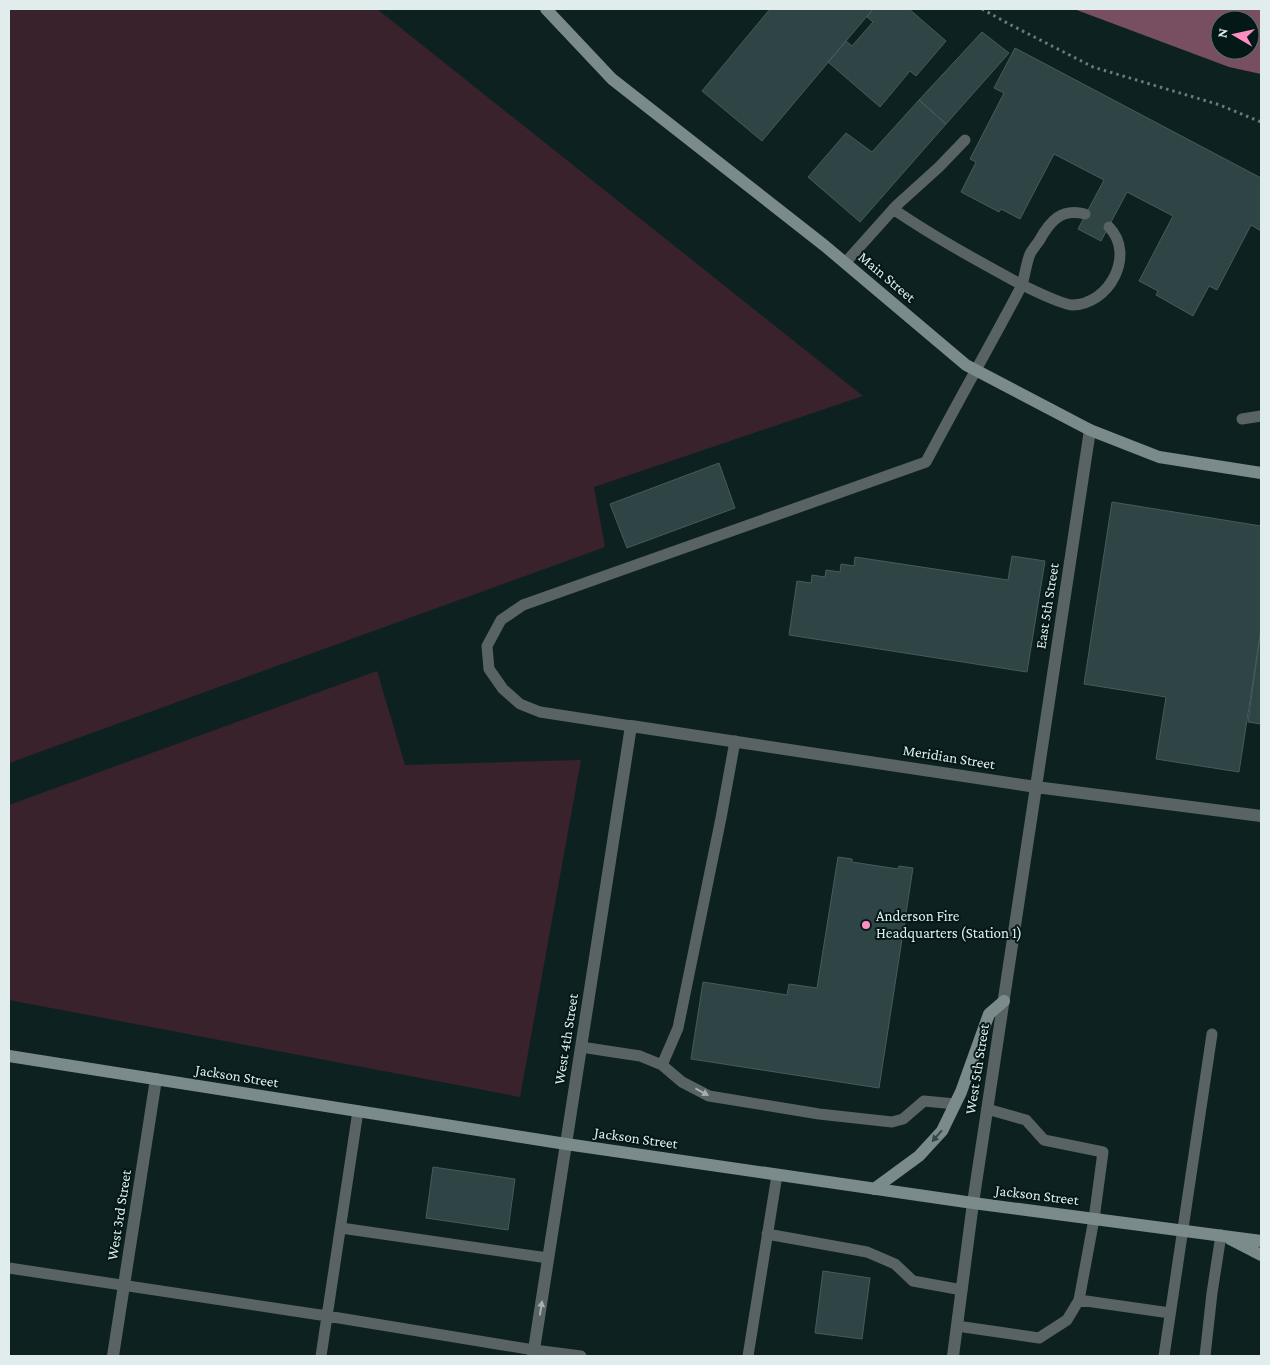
<svg xmlns="http://www.w3.org/2000/svg" width="1270" height="1365" viewBox="0 0 1270 1365" font-family="'Crimson Pro',serif">
  <style>
    .green { fill: #3a222c }
    .water { fill: #774f60; fill-rule: evenodd }
    .building { fill: #2f4444; stroke: #465b5b }
    .lines { fill: none; stroke-linecap: round; stroke-linejoin: round }
    .path { stroke: #6a7b7b; stroke-width: 3; stroke-dasharray: 2.5 4; stroke-linecap: butt }
    .service { stroke: #596363; stroke-width: 11 }
    .minor { stroke: #596363; stroke-width: 12 }
    .secondary { stroke: #7b8a8a; stroke-width: 12 }
    .oneway { fill: #a4afaf }
    .oneway2 { fill: #344646 }
    .poi-dot { fill: #fc8fc1; stroke: #041818; stroke-width: 2 }
    .labels { text-anchor: middle; stroke-width: 4; stroke-linejoin: round; paint-order: stroke }
    .street-label { font-size: 15px; fill: #e1eded; stroke: #041818 }
    .poi-label { font-size: 15px; fill: #e1eded; stroke: #041818; text-anchor: start }
  </style>
  <rect width="100%" height="100%" fill="#0d2121"/>
  <path class="green" d="M9 9H377L863 396 594 487 605 547 9 763Z
    M377 671 405 765 581 760 520 1097 9 1000V805Z"/>
  <path class="water" d="M1074 9H1261V74L1229 67ZM1220 20H1250V50H1220Z"/>
  <path class="building" d="M770 9H873L762 141 702 91Z
    M873 9H909L946 41 916 76 910 71 880 107 828 62 846 41 852 46 873 22 867 17Z
    M982 32 1009 53 946 124 919 100Z
    M1015 48 1261 178V231L1251 225 1217 290 1209 286 1193 316 1156 295 1158 291 1139 281 1173 216 1127 192 1101 241 1078 229 1104 180 1054 154 1020 219 1001 209 999 212 961 192 976 162 970 159 1004 93 994 88Z
    M919 100 946 124 860 222 808 177 846 133 872 152Z
    M719 463 735 508 627 548 610 504Z
    M1112 502 1261 526V629L1239 772 1156 759 1166 697 1084 684Z
    M1012 556 1045 561 1027 672 789 635 797 581 811 583 812 575 825 577 826 570 840 572 841 564 854 566 855 557 1008 580Z
    M1261 629V724L1248 722Z
    M838 857 852 859V862L898 869 899 866 913 868 879 1088 691 1059 703 982 787 995 789 984 817 988Z
    M433 1167 515 1179 508 1230 426 1218Z
    M823 1271 870 1278 862 1339 815 1333Z"/>
  <g class="lines">
    <path class="path" d="M982 9 1009 24 1093 67 1220 105 1261 122"/>
    <path class="service" d="M1085 214C1061 208 1050 221 1039 241 1036 245 1032 250 1030 254 1026 264 1025 275 1022 285 1033 290 1060 304 1072 305 1109 305 1136 255 1109 227
      M845 263 897 205 939 167 965 140
      M1242 419 1261 416
      M631 726 540 712 520 704 503 689 489 669 487 646 501 620 523 605 926 462C957 403 991 344 1022 285 978 261 934 237 893 209
      M581 1047 640 1056 662 1065 682 1082 709 1096 819 1114 892 1122 903 1119 924 1101 955 1104
      M662 1065 678 1028 721 818 735 741
      M341 1228 548 1258
      M767 1234 867 1252 895 1264 913 1281 962 1290
      M9 1268 327 1316 534 1350 581 1356
      M1079 1300 1170 1313
      M957 1326 1039 1338 1067 1320 1079 1300 1094 1219 1103 1152 1044 1140 1026 1120 987 1109
      M321 1356 358 1111
      M748 1356 777 1175
      M1164 1356 1212 1034
      M1205 1356 1212 1293 1221 1235"/>
    <path class="minor" d="M113 1356 156 1079
      M533 1356 631 726 1036 787 1261 816
      M953 1356 973 1203 1090 430"/>
    <path class="secondary" d="M546 9 612 79 825 246 966 365 1090 430 1159 457 1261 473
      M9 1056 566 1144 973 1203 1261 1241
      M874 1189 919 1156 942 1131 961 1092 989 1014 1004 1001
      M1230 1239 1261 1255"/>
  </g>
  <defs><path id="oneway-solid" d="M-6-.8H1V-3.2L6.5 0L1 3.2V.8H-6Z" transform="scale(1.25)"/></defs>
  <g class="oneway">
    <use href="#oneway-solid" transform="translate(702 1092) rotate(28)"/>
    <use href="#oneway-solid" transform="translate(541 1308) rotate(-81)"/>
  </g>
  <use class="oneway2" href="#oneway-solid" transform="translate(937 1136) rotate(131)"/>
  <circle class="poi-dot" cx="866" cy="925" r="5"/>
  <g class="labels">
    <g class="street-label">
      <text transform="translate(887 277) rotate(40)" y="5">Main Street</text>
      <text transform="translate(1047 606) rotate(-81)" y="5">East 5th Street</text>
      <text transform="translate(949 757) rotate(9)" y="5">Meridian Street</text>
      <text transform="translate(566 1039) rotate(-81)" y="5">West 4th Street</text>
      <text transform="translate(977 1069) rotate(-81)" y="5">West 5th Street</text>
      <text transform="translate(237 1076) rotate(9)" y="5">Jackson Street</text>
      <text transform="translate(636 1138) rotate(8)" y="5">Jackson Street</text>
      <text transform="translate(1037 1195) rotate(7)" y="5">Jackson Street</text>
      <text transform="translate(119 1215) rotate(-81)" y="5">West 3rd Street</text>
    </g>
    <g class="poi-label">
      <text x="876" y="921">Anderson Fire<tspan x="876" dy="17">Headquarters (Station 1)</tspan></text>
    </g>
  </g>
  <rect width="1270" height="1365" fill="none" stroke="#e1eded" stroke-width="20"/>
  <g transform="translate(1235 35) rotate(279)"><circle r="24" fill="#041818" stroke="#5c6d6d"/>
  <path d="M0-4L9 19L0 12L-9 19Z" fill="#fc8fc1"/>
  <text y="-8" font-size="14" font-weight="bold" text-anchor="middle" fill="#e1eded">N</text>
  </g>
</svg>
